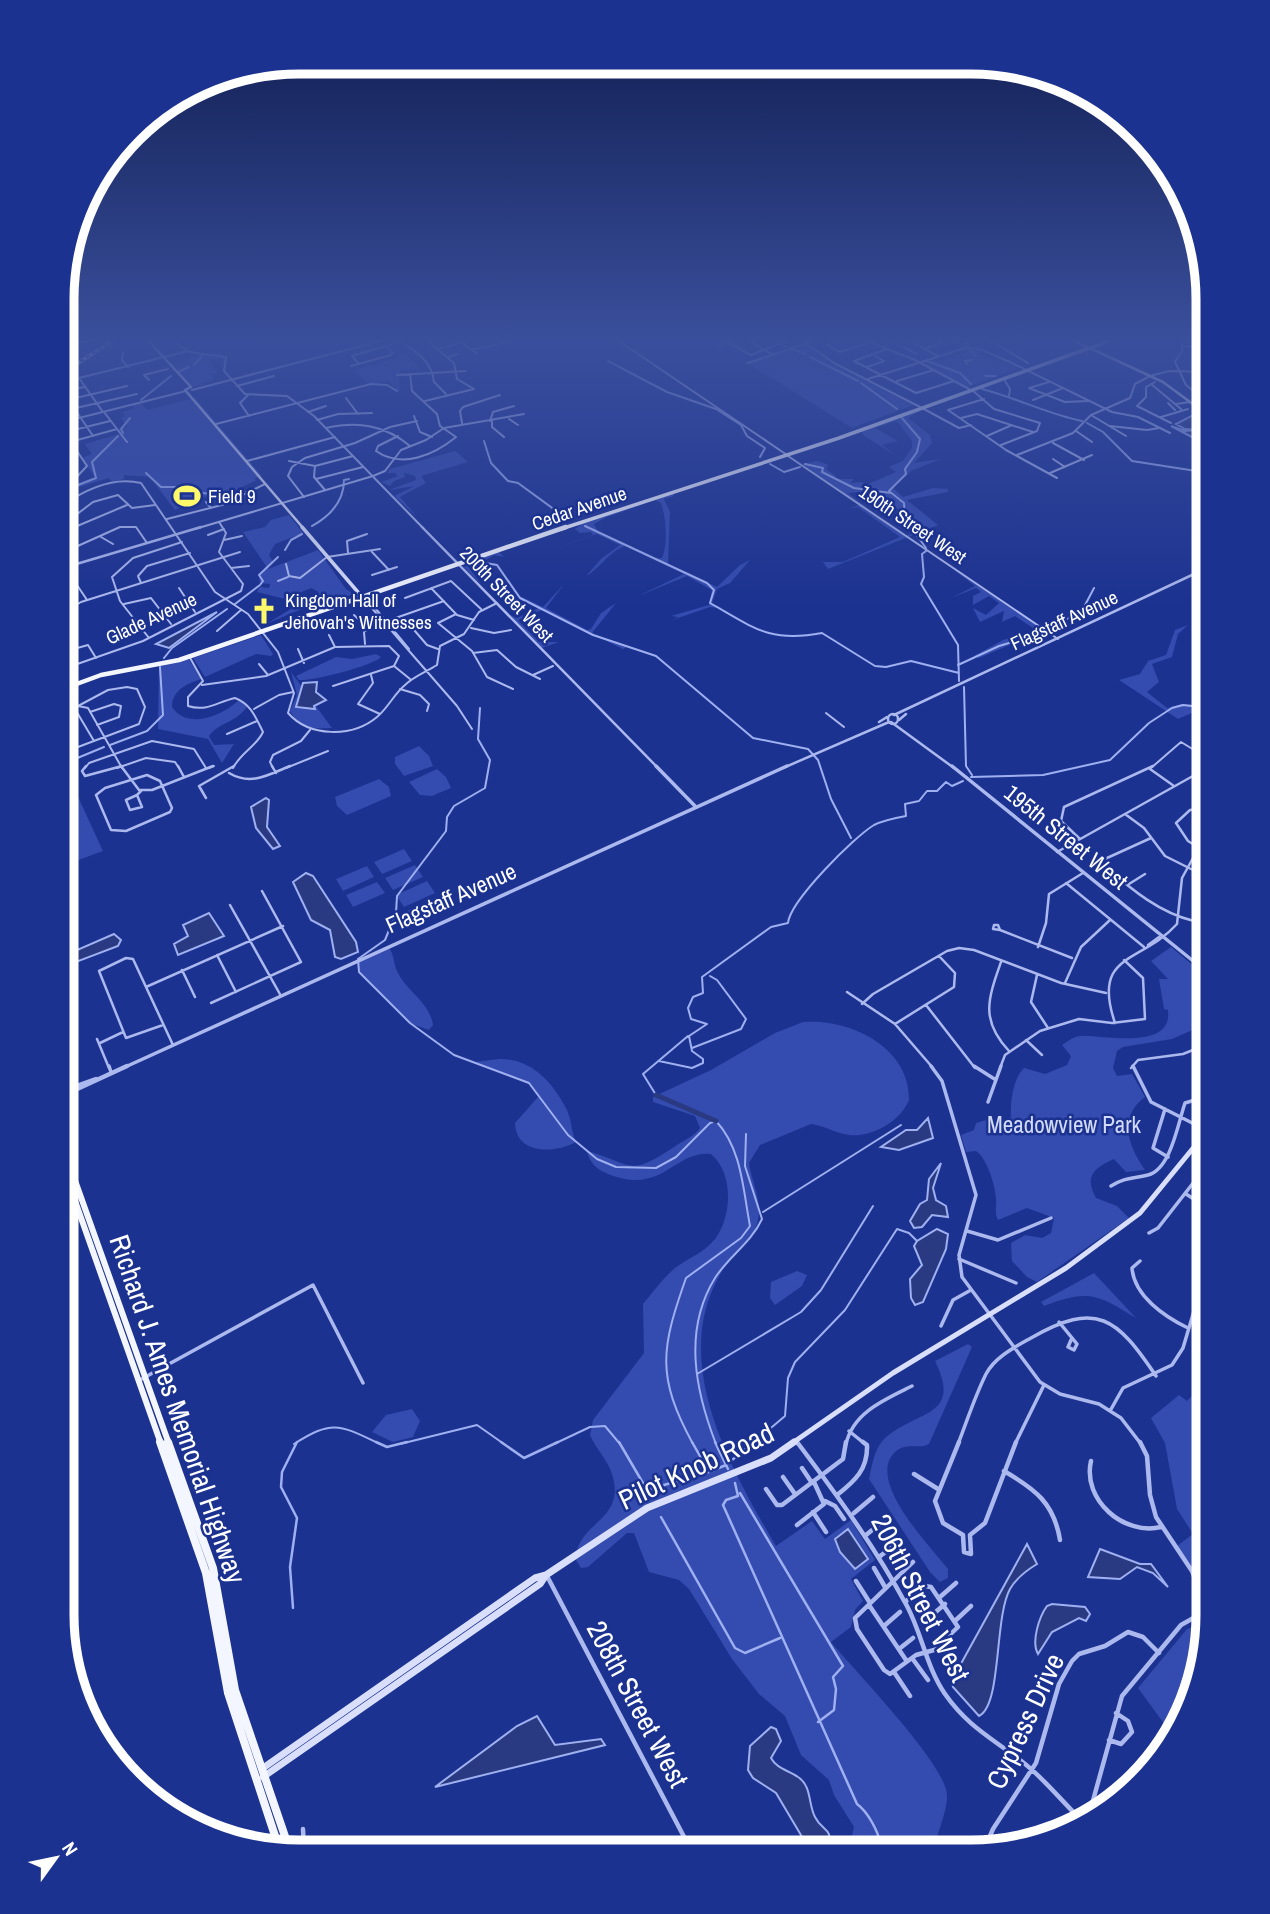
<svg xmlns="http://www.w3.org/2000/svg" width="1270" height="1914" viewBox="0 0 1270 1914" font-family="'Archivo Narrow',sans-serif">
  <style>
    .green { fill: #344baf; fill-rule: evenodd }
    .water { fill: #2a3a82; stroke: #9fb0f0; stroke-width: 2 }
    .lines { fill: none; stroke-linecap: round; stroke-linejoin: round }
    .stream-far1 { stroke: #9fb0f0; stroke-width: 2 }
    .stream { stroke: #9fb0f0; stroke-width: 2.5 }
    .river { stroke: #2a3a82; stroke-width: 5 }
    .minor-far3 { stroke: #acb9ee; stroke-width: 2 }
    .minor-far2 { stroke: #acb9ee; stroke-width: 2.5 }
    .minor-far1 { stroke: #acb9ee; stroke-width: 3.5 }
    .minor { stroke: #acb9ee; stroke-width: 4.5 }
    .tertiary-far3 { stroke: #acb9ee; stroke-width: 2 }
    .tertiary-far2 { stroke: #acb9ee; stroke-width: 2.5 }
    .tertiary-far1 { stroke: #acb9ee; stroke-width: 3.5 }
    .tertiary { stroke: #acb9ee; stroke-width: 4.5 }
    .secondary-far3 { stroke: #d9dffa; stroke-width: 2.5 }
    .secondary-far2 { stroke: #d9dffa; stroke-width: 3.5 }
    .secondary-far1 { stroke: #d9dffa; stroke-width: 5 }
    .secondary { stroke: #d9dffa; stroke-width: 7 }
    .primary-far3 { stroke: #f3f5ff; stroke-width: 3.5 }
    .primary-far2 { stroke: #f3f5ff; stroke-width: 4.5 }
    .primary-far1 { stroke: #f3f5ff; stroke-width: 6 }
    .primary { stroke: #f3f5ff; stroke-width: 8 }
    .rail-casing { stroke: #fff; stroke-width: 3.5 }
    .rail { stroke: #1c3290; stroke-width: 2; stroke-dasharray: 3.5; stroke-linecap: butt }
    .labels { text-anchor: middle; stroke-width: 5; stroke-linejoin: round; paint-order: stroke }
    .far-poi-label { font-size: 19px; fill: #fff; stroke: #1c3290; text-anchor: start }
    .far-street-label { font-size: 19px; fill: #fff; stroke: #1c3290 }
    .street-label { font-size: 23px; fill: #fff; stroke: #1c3290 }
    .park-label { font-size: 23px; fill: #d2dafa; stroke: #1c3290 }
    .near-street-label { font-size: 28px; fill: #fff; stroke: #1c3290 }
    .rim { fill: none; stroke: #fff; stroke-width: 9 }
  </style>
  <rect width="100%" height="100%" fill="#1c3290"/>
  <path class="green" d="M805 345 834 365 913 405 852 428 749 364Z
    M966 348 984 351 978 353C994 362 1007 361 1022 367L967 387 922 363 932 359 938 362 968 352Z
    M403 351 421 369 400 370V374H393L399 376 400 392 388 381 369 384 353 370 368 366 365 363 370 366 397 358Z
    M200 354H219L227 360 223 363 218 357 219 360 210 359 211 365 215 364 213 369 219 372 211 374 214 380 201 384H206L192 387 172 365Z
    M195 398 262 476 254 479 257 480 223 496 199 497 175 510 150 477 124 475V479L112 482 109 478 69 490 64 488 95 477 82 458 92 454 85 444 120 434 117 429 127 426 121 418 125 416 122 412 134 409 132 405 141 403 147 410Z
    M923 409 908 418 930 435 932 443 914 463 940 459 911 471 893 488 903 497 933 488 948 489V492L907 500 938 525 828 569 823 562H843L900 537 858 507 848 509 859 505 906 536 913 533 906 528H913L892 502 859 492 848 493 877 516 802 464 818 461 828 465 826 469 836 476 833 479H854L850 483 862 482 866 485 896 472 889 467 903 461 912 448V441L897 421 875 428 898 441 882 445 896 456 863 435 862 431Z
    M455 451 468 462 421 476 426 483 400 497 417 517 394 496 415 486 389 490 416 480 415 476 404 473 405 477 394 481 390 486 381 482 398 476 395 473H387L390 469Z
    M673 493 674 496 664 499 670 512 668 564 717 587 740 565 750 560 730 583 717 589 712 603 724 609 710 607 672 620 678 617 671 616 709 605 712 590 687 576 638 596 684 574 625 546C608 552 601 568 586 576L601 559 620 545 597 534 539 554 593 535 591 532 580 533 575 529 583 523ZM655 500 661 503C666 516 668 544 662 558L655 559 599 533 594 524 607 517Z
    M289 515 303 533 275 544 269 555 273 562 268 569 318 550 346 589 354 594 329 602 336 597 328 598 266 624 319 592 311 588 285 599 257 592 260 587 269 588 270 584 260 583 259 576 266 566 243 532 265 527 271 520Z
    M498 551 504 557 494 555 484 561 498 564 520 596 543 607 565 583 546 608 587 630 591 629 601 613 616 603 592 633 627 647 623 649 542 610 518 620 539 642H559L542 648 510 615 517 618 539 608 522 600 517 602 520 599 496 565 483 568 474 563 467 565 481 584 464 567 477 559 482 567 486 566 480 558Z
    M953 569 1046 632 1045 634 1014 643 979 658 974 656 1003 640 1036 630 1015 616 1002 622 1004 611 980 622 973 608 986 615 999 603 989 596 973 605V596L981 592 976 588 951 598 975 586Z
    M1188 625 1178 634 1172 657 1152 664 1159 682 1147 692 1167 708 1181 704 1209 705V714L1194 712 1178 719 1119 680 1140 674 1148 661 1166 655 1175 630Z
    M261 635 273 654 271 656 256 654 205 677 193 658Z
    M376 654 381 657C373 666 313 681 299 680L296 676 336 657 352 659Z
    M185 659 189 660 201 679C187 684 172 690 172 707 188 731 223 715 239 700L248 705C237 723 221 721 209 736L214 745 234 744 222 763 208 739 158 729 159 666Z
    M291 672 332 728C313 729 300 729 290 711L297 695Z
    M419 746 429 756 433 766 404 776 395 764V757Z
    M63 764 103 851 62 866Z
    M437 769 446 777 451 788 432 796 420 795 409 782Z
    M379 779 389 787 391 796 347 815 337 806 335 797Z
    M404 849 412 861 382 874 374 862Z
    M415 865 423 877 393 890 385 878Z
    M367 866 374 877 343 891 336 879Z
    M427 881 435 893 404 907 396 895Z
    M377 882 385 893 353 907 346 895Z
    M438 897 446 909 415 923 407 911Z
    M388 947C395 954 393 965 398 973 408 992 430 1003 433 1025L429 1030 409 1023 359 972 357 963Z
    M1171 947 1208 978V1029L1199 1027 1172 1039 1123 1047 1117 1051 1113 1068 1117 1076 1132 1074 1145 1097C1117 1118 1129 1147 1145 1170L1126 1172 1114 1159C1094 1168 1084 1176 1096 1198L1117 1206 1129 1218 1037 1282 1027 1277 1012 1261 1011 1243 1025 1235 1042 1238 1051 1233 1054 1218 1027 1208 998 1220C994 1212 997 1207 996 1198 995 1185 987 1158 976 1151L966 1152 961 1135 974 1130 976 1123 990 1119 991 1123 1011 1117C1010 1102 1013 1079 1024 1068L1045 1074 1067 1065 1071 1056 1062 1045C1068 1041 1074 1036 1082 1036 1105 1035 1173 1051 1168 1010L1164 1009 1159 979H1168L1151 961Z
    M803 1022C850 1018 910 1047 909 1100 901 1121 871 1138 849 1135 835 1133 825 1126 811 1124L760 1145 749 1163C751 1178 759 1195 759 1210 759 1233 745 1243 731 1259 722 1269 715 1283 710 1296 679 1379 735 1476 776 1546L812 1521 825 1539 851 1520 875 1560 851 1579 863 1601 855 1610 851 1627 831 1642C854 1670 946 1764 947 1795 948 1810 936 1836 933 1853L848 1852 854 1827 834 1795 829 1780 801 1755 785 1716 759 1694 732 1659 689 1589 679 1580 649 1572 634 1533H627L588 1567 581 1568 576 1560C576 1521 627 1522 612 1474 607 1459 596 1449 590 1435L593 1420 644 1353 643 1304C652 1293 664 1277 675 1268 688 1258 704 1253 715 1239 732 1217 734 1173 711 1154 674 1150 663 1196 608 1174 597 1170 589 1162 587 1151 634 1164 627 1178 674 1147 682 1141 695 1136 700 1128L695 1116 653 1102V1097L711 1070 775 1033Z
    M499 1059C531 1058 553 1082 567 1110 572 1121 571 1131 576 1142 557 1153 516 1156 515 1123L538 1097 527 1082 475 1062Z
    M797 1271 807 1275 802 1286 775 1305 770 1298 771 1282Z
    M1094 1273 1136 1318C1097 1294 1088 1289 1044 1306L1041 1302Z
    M968 1344 972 1347 929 1444C917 1450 906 1441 894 1453 867 1482 930 1546 948 1569V1578L940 1582 930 1572 869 1479C872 1465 874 1449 885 1438 916 1410 963 1418 935 1361Z
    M1208 1379V1599L1194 1569 1177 1546 1193 1534 1177 1509 1165 1443 1151 1418 1179 1395 1187 1401Z
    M412 1409 420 1421 413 1437 393 1442 372 1432 386 1415Z
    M1205 1623 1207 1638C1184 1661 1203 1666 1197 1690 1192 1705 1181 1722 1173 1736L1138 1688 1187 1629Z"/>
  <path class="water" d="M1197 413 1209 419V430H1205L1209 431V446L1171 426 1185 431 1197 430 1185 429 1176 424Z
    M217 612 169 648 156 644Z
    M317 682 316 692 326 700 314 706 315 709 296 707 303 683Z
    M266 798 269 800 267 827 280 846 273 849 256 828 251 807Z
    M306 873 313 876 356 942 358 952 341 959 335 957 330 930 311 920 293 882Z
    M209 913 224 936 178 955 174 944 188 936 183 925Z
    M114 934 121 940 118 946 76 962 74 953 77 950Z
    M928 1118 933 1138 899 1150 881 1147 906 1130H917Z
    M941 1163 933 1188 936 1200 946 1206 948 1217 932 1215 922 1227 914 1228 910 1221 920 1204 927 1200 929 1179Z
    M937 1229 948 1234 946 1249 923 1302 915 1305 911 1298 910 1279 922 1265 914 1246 917 1241Z
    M848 1529 868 1559 855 1569 840 1552 835 1539Z
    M1027 1544 1037 1564C1027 1570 1017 1577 1010 1589 994 1618 1002 1705 979 1716L953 1687 952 1680Z
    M1100 1549 1140 1564H1151L1168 1587 1153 1573 1137 1567 1120 1579 1088 1577Z
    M1052 1604 1085 1607 1090 1614 1086 1621 1079 1618 1052 1632 1038 1654C1031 1642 1039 1617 1047 1606Z
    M537 1716 555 1745 601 1739 605 1745 435 1787 517 1726Z
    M771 1727 776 1729 781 1741 771 1758C777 1769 788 1770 798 1777 812 1786 808 1804 815 1817 823 1833 832 1825 830 1850L811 1852 776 1793 753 1778 748 1770 750 1746Z"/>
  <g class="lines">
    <path class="stream-far1" d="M768 337 777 342
      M885 337 892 342
      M951 337 964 346
      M782 345 786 347
      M901 346 917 354
      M793 349 805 354
      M970 350 976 356
      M810 357 858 381
      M608 361 667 392 716 409 741 425 747 436 765 448 760 457
      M927 361 960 373 971 384
      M967 364 965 361 972 360
      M194 365 203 355
      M178 372 189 367
      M985 376H996
      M1005 381 1010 389 1009 396
      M861 383 897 409
      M982 389C1017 398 1047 414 1082 421
      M141 400 171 376
      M902 418 920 439 917 452 905 469 906 474 889 491 904 503 905 519 926 548
      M1087 423 1103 432 1132 461 1209 473
      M123 433 121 429 130 418
      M484 441 491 463 508 481 518 483 566 518
      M770 464 784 472 800 467
      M805 464 823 468 822 472 854 488 891 493
      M146 473 161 487H192L202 493 214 494
      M63 491 96 478 92 462 118 436
      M312 526C330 516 344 501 344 480L349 479
      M585 526 707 583 714 590 710 603C754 628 770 643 822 633L875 666 886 667 911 661 959 673
      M285 550 291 540 302 534
      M926 551 922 554 924 577 921 584 958 645 959 681
      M484 563 497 565 520 598 593 635 656 656 753 738 808 749 818 760 831 799 851 838
      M278 581 288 577
      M235 604 260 585 263 581 259 575 278 557
      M1049 630 1083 609 1094 588
      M164 658 172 648 227 609
      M958 665 999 646 1045 632
      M964 687 966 766 972 775
      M480 708 478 739 490 760 485 788 454 806 447 817 446 831 397 896 396 913 385 940 358 959 359 972 410 1023 454 1055 529 1083 568 1135 597 1159 616 1167 656 1168 676 1157 710 1123 716 1121C742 1149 743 1190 750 1226L741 1238 686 1278C661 1349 656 1376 693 1444
      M110 745 147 731 163 715 160 667
      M63 758 75 759 104 747
      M971 777 1043 775 1110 760 1149 723 1172 708 1183 705 1209 708
      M62 829 69 855 62 872
      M692 1048 741 1029 746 1019 717 980 710 976
      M659 1061 692 1068 703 1063V1059L692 1051 689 1036 707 1024 691 1019 688 1008 693 997 703 993 702 977 771 927 788 923C790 901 854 837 874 825 884 820 895 818 906 816L905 804 919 801 927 791H937L946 782 952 786 963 781
      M656 1095 643 1074 688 1036
      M763 1212 901 1125
      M697 1374 801 1312 821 1290 873 1206
      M294 1444C333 1419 340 1425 380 1444
      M400 1444 477 1425 504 1444
      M554 1444 590 1427 605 1426 620 1444
      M716 1444C695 1390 683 1330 715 1278 729 1256 751 1243 762 1219L745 1166 746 1134
      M752 1444 785 1416 788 1378 795 1362 845 1310 897 1229 909 1233 917 1241"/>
    <path class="stream" d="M376 1442 387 1447 407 1442
      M501 1442 524 1458 558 1442
      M619 1442 647 1490 708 1472
      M692 1442 709 1472 726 1465 728 1469
      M715 1442 726 1465 754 1442
      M735 1483 738 1496 726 1500 723 1505 857 1804C868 1812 878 1831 881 1845L877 1852
      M740 1493 843 1666 833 1677 836 1689 834 1710 818 1722
      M661 1517 735 1648 745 1653 780 1638
      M293 1608 290 1567 297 1518 281 1487 282 1472 297 1442"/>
    <path class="river" d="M656 1095 716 1121"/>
    <path class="minor-far3" d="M350 337H365
      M388 337C409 345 432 358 434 382L446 394
      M423 337 454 363 457 379 474 389 425 401
      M455 337 477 354
      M505 337 512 344
      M743 337 773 355
      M751 337 759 339 753 343
      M853 337 827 345 840 352 871 342
      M857 337 915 360 969 389
      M902 337 938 356
      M964 337 969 348
      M1181 338 1182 351 1175 362 1186 385 1195 392 1209 393
      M63 339 74 337
      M429 341 439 338
      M911 342 928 337
      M729 343 751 355 786 341 781 337
      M991 343 989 340 1028 363 1024 361
      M720 345 744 337
      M1182 346 1209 349
      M438 349 480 337
      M924 349 942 343 937 337
      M471 350 508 342
      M123 352 122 360 128 367
      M63 355 77 352
      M448 357 458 354
      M63 358 70 367
      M854 361 916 393 954 381
      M854 361 887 349
      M1008 361 1112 412 1138 417 1170 433
      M748 363 825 337
      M359 364 352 356 398 342
      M351 366 391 355 393 353 388 348
      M867 367 884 361 872 354
      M1199 373 1209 384
      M397 375 466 371
      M868 379 965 348 980 349 1007 361
      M149 380 144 375 168 369
      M897 381 934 370
      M1155 382 1146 387V397L1137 406 1171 423
      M1151 384 1181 409
      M237 386 274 376
      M1029 388 1065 402 1088 401
      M1029 388 1049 382
      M972 390 994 409 1040 423 1037 431 1001 445
      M63 392 84 387
      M248 395 240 403 249 416
      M66 396 93 436
      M346 398 358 414
      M1033 400 1063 388
      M63 401 127 386
      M1168 403 1175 410
      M1176 404 1190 402
      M1193 404 1209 403
      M922 408 959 428 971 425
      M948 410 1006 450 1057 478
      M948 410 984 399
      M63 411 137 394
      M103 412 79 378 188 351
      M104 412 127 442
      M308 412 326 406
      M1091 415 1126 436
      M414 416 420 432 432 437
      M1161 417 1188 409
      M961 418 977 414 1033 432
      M509 419 518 425
      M317 420 338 414 372 413
      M490 421 493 412 514 406
      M492 421V427L504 437
      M462 423 460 411 463 407 500 395
      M216 424 371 384 387 385 397 391
      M1110 426 1147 430 1159 428
      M326 428C358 421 385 425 410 446
      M63 430 87 466 73 481 63 484
      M1076 431 1092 442
      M66 432 110 421
      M398 436 378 446 376 451C402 469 434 455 456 437L440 426 437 414 412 391 410 374
      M987 436 1012 425
      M1053 443 1084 460
      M63 444 117 429
      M63 455 77 452
      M1017 455 1073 433 1091 415 1130 398 1135 384 1150 376
      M788 456 1058 639
      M1053 459 1065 467
      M247 461 335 437
      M289 461 315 466 353 456
      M315 466 314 477 325 490
      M1050 473 1092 455
      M373 476 385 471 401 450 426 440 444 428 524 414
      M316 479 363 467
      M63 489 75 495
      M246 492 253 495
      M304 497 288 476 292 467 305 458 355 443 390 427 417 421
      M206 502 211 508
      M63 505C86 489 113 476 141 483L215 592 248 614 278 652 294 693 288 713C309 737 352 738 377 717 388 708 394 694 405 685 414 676 426 672 437 665L440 646 464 634 479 612 497 603
      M167 519 222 505 265 484
      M74 528 72 518 93 502 118 495 132 508 155 505
      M63 532 127 505
      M208 535 224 529
      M101 537 113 544
      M224 540 242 536
      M372 552 389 570
      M348 553 347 541 367 534
      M77 564 71 549 120 527H136L147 543
      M286 564 289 576 300 578 327 557 380 549
      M231 568 249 566
      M372 575 397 567
      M63 581 77 585 87 600
      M141 583 138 576 147 566 190 553
      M179 588 195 612
      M431 588 457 615 474 620
      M366 597 409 649
      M363 598 457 706 472 729
      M405 598 451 581 481 609
      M124 604 151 598 171 624
      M456 614 438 623 472 651 487 677 513 689
      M354 615 368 628
      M402 616 427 645 438 649
      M63 624 71 608 81 602 240 552
      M471 628 494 633 511 630
      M217 631 241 610
      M63 634 69 650
      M329 635 335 647
      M149 638 120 601 112 577 133 558 182 542
      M365 644 364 632 370 627 444 601
      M298 649 304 663
      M63 652 88 645 96 658
      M473 653 497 650 516 667 540 679
      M189 656 203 681 188 697V706C207 712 217 702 235 698 251 704 256 718 263 732 256 747 242 751 233 768
      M259 664 268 675
      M394 666 410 679
      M63 669 143 641 241 591 243 584 219 552 226 533 219 522
      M371 675 373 683 358 704 380 714
      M533 675 553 666
      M202 685 266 676 335 647 389 646 399 656 394 666
      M333 686 394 666
      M400 689 420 695 429 704 427 711
      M63 703 88 708 122 768
      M75 709 94 741
      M254 709 279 695 293 692
      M90 712 114 704 121 706 119 717 97 725
      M826 713 844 727
      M63 714 108 690 127 687 137 689 145 707 139 724 78 747 71 746 63 730
      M227 734 257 721
      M85 768 89 763 152 741 194 749 206 768
      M117 768 146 758 175 762 179 768
      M209 768 214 766
      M273 768 270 762 273 755 301 741 310 730
      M286 768 328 751
      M1151 768 1181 742 1209 759"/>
    <path class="minor-far2" d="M86 766 82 771 85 776 122 766
      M121 766 139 790H152L213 766
      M178 766 184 777
      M272 766 276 773
      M1150 769 1174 786
      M229 773C251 786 268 775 290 766
      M147 775 160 781 172 808 170 812 126 831 111 830 96 795 105 788Z
      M137 795 142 807 130 810 126 800Z
      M137 795 141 791
      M206 798 199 786 234 766
      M1209 807 1190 810 1176 823 1188 841 1209 854
      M1125 814 1144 828 1165 856 1209 878
      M1151 838 1107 858 1106 867C1132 890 1160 913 1194 921L1209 911
      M1080 839 1061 821 1064 807 1153 766
      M1057 852 1209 767
      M1066 883 1144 947
      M1129 884 1145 874
      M230 905 281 996
      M994 925H998L1000 930 993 929Z
      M1000 930 1072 958
      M1148 945 1159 937
      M1038 947 1046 923 1049 894 1083 873
      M217 955 236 992
      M1001 962C988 999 980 1020 1009 1051
      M182 970 195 997
      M1037 975 1031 1002 1048 1028
      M1065 983 1081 947 1110 920
      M146 987 283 926
      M847 992 895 1024 933 1068
      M211 1003 301 962 262 891
      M862 1004 873 994 947 951 959 948 974 950 1061 983 1106 993
      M926 1005 975 1068
      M1115 1023C1091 952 1141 964 1177 924L1182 878 1193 858 1209 842
      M895 1024 954 987 955 973 939 956
      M163 1025 126 1038 99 971 126 958 133 959 173 1045
      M97 1039 109 1068
      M1026 1040 1042 1055
      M100 1043 123 1032
      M1000 1068 1005 1055 1040 1031 1079 1019 1112 1023 1145 1019 1143 978 1124 960
      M1131 1068 1138 1060 1183 1054 1208 1044"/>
    <path class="minor-far1" d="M109 1066 111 1072
      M931 1066 942 1081 976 1195 959 1255 962 1277 1040 1382 1060 1394 1099 1404 1121 1418 1141 1444
      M974 1066 996 1080
      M1133 1066 1151 1102 1206 1130
      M988 1102 1001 1066
      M1165 1109 1153 1148 1168 1157
      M1111 1186C1126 1177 1132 1179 1148 1175 1171 1169 1178 1123 1185 1103L1208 1096
      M1186 1194 1208 1208
      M967 1231 998 1240 1051 1218
      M1149 1233 1158 1228 1208 1164
      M959 1259 1016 1283
      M1140 1261 1132 1268C1134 1296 1165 1317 1188 1328
      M1059 1322 1077 1344 1074 1350 1068 1347 1071 1340
      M941 1326 953 1300 971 1290
      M138 1381 313 1285 363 1383
      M1110 1411 1123 1388 1172 1365 1183 1348 1194 1311 1208 1294
      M849 1431 865 1444
      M796 1441 798 1444
      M846 1444C853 1412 886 1399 912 1386
      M958 1444C967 1421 975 1396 986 1374 995 1357 1015 1347 1031 1338 1097 1300 1117 1318 1156 1376
      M1015 1444 1044 1385"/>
    <path class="minor" d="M797 1442C837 1495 875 1547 907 1606 922 1634 926 1666 945 1694 966 1724 988 1736 1016 1757 1040 1774 1060 1799 1081 1820
      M959 1442 935 1501 943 1523 963 1535 964 1552 971 1554 970 1535 985 1523 1016 1442
      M1140 1442 1147 1456 1150 1495 1156 1517 1192 1571 1208 1613
      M1091 1461C1082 1500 1124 1536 1161 1527
      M802 1468 812 1483
      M1004 1471C1035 1489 1054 1503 1060 1540
      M914 1474 938 1489
      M783 1477 795 1494
      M766 1489 777 1505H782L843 1459 846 1442
      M837 1495C855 1481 868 1469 867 1445L863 1442
      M825 1501 835 1506 844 1519
      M813 1512 826 1532
      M854 1513 873 1497
      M797 1525 824 1504 814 1482
      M866 1535 887 1518
      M879 1557 901 1540
      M874 1568 885 1587
      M547 1576 692 1852
      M856 1581 870 1603
      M940 1597 956 1583
      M905 1602 925 1586 931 1587 958 1627 934 1650 916 1655 890 1674 884 1670 857 1629 855 1618 913 1562
      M869 1605 906 1660
      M956 1620 971 1606
      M925 1621 945 1604
      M884 1626 900 1612
      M899 1649 913 1638
      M912 1658 928 1680
      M894 1672 910 1696
      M1109 1740 1121 1744 1132 1732 1128 1721 1116 1713
      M1089 1815 1122 1696 1181 1625 1197 1616 1208 1615
      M303 1829 304 1851
      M984 1850 993 1829 1036 1763 1059 1684 1072 1661 1079 1654 1105 1646 1128 1632 1143 1637 1159 1653"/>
    <path class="tertiary-far3" d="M176 337 177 344 190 352 226 357 224 371 245 394 287 396 314 416 424 529
      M613 337 787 455
      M797 337 834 363 922 408
      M1168 337H1200
      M1150 376 1169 371 1209 372
      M192 390 396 337
      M63 422 186 391
      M195 529 373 476"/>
    <path class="tertiary-far2" d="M422 527 658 768
      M63 568 201 527
      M888 719a5 5 0 1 1 10 0a5 5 0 1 1-10 0Z
      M894 715 1209 567
      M899 720 906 714
      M879 722 887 717
      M891 722 954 768
      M783 768 889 722"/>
    <path class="tertiary-far1" d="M656 766 695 806
      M952 766 1208 973
      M1196 966 1208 976
      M123 1068 787 766"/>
    <path class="tertiary" d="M62 1091 96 1079
      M62 1096 127 1066"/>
    <path class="secondary-far3" d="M145 337 191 387
      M1066 337 1163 382 1209 416
      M63 346 106 337
      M191 387 185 390 304 529"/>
    <path class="secondary-far2" d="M302 527 363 598"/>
    <path class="secondary-far1" d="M791 1444 893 1373 1066 1268 1140 1213 1208 1130"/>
    <path class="secondary" d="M263 1768 535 1578 546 1575 647 1508 771 1458 794 1442
      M263 1777 540 1584 546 1575"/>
    <path class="primary-far3" d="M561 529 839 438 1120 337"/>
    <path class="primary-far2" d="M63 689 101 675 179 660 566 527"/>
    <path class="primary-far1" d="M62 1144 169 1444
      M62 1164 161 1444"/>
    <path class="primary" d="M160 1442 206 1573 228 1693 280 1851
      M168 1442 213 1568 235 1690 290 1851"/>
    <g class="rail-casing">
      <path id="rail" d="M63 373 118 337"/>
    </g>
    <use href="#rail" class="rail"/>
  </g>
  <linearGradient id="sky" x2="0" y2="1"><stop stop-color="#0f1c4f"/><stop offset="0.56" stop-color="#3a4f9c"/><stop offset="1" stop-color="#3a4f9c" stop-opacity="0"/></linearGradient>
  <rect width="1270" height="605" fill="url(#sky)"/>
  <defs>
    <g id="stadium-bare" transform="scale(2.1)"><path d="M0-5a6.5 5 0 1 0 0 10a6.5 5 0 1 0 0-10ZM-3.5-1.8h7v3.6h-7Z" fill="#fef96a" stroke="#1c3290" stroke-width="2.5" paint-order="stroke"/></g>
    <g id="church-bare" transform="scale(2.1)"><path d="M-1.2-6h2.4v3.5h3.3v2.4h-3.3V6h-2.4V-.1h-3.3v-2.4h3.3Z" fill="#fef96a" stroke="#1c3290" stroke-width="2.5" paint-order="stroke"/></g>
  </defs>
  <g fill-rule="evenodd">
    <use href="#stadium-bare" x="187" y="496"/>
    <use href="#church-bare" x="264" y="611"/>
  </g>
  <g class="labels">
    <g class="far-poi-label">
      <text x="208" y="503">Field 9</text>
      <text x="285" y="607">Kingdom Hall of<tspan x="285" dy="22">Jehovah's Witnesses</tspan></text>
    </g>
    <g class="far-street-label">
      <text transform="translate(579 508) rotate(-19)" y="7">Cedar Avenue</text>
      <text transform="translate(913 524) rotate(34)" y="7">190th Street West</text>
      <text transform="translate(507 594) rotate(46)" y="7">200th Street West</text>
      <text transform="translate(151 618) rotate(-25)" y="7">Glade Avenue</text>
      <text transform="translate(1064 620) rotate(-25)" y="7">Flagstaff Avenue</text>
    </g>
    <g class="street-label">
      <text transform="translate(1066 837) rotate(39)" y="8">195th Street West</text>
      <text transform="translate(451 898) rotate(-24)" y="8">Flagstaff Avenue</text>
    </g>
    <g class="park-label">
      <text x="1064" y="1133">Meadowview Park</text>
    </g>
    <g class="near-street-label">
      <text transform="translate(178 1409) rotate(71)" y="10">Richard J. Ames Memorial Highway</text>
      <text transform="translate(696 1466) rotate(-25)" y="10">Pilot Knob Road</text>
      <text transform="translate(921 1598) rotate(63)" y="10">206th Street West</text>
      <text transform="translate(638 1704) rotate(62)" y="10">208th Street West</text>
      <text transform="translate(1025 1721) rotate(-65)" y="10">Cypress Drive</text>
    </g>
  </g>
  <path d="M0 0H1270V1914H0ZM299 74H971A225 225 0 0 1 1196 299V1615A225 225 0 0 1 971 1840H299A225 225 0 0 1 74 1615V299A225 225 0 0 1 299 74Z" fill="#1c3290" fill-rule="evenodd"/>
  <path class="rim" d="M299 74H971A225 225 0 0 1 1196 299V1615A225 225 0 0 1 971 1840H299A225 225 0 0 1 74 1615V299A225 225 0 0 1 299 74Z"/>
  <g transform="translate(56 1858) rotate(57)" stroke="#1c3290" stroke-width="5" paint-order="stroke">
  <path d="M0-5L12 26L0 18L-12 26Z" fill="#ffffff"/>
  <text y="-10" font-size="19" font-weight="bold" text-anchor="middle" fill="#ffffff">N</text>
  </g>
</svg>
